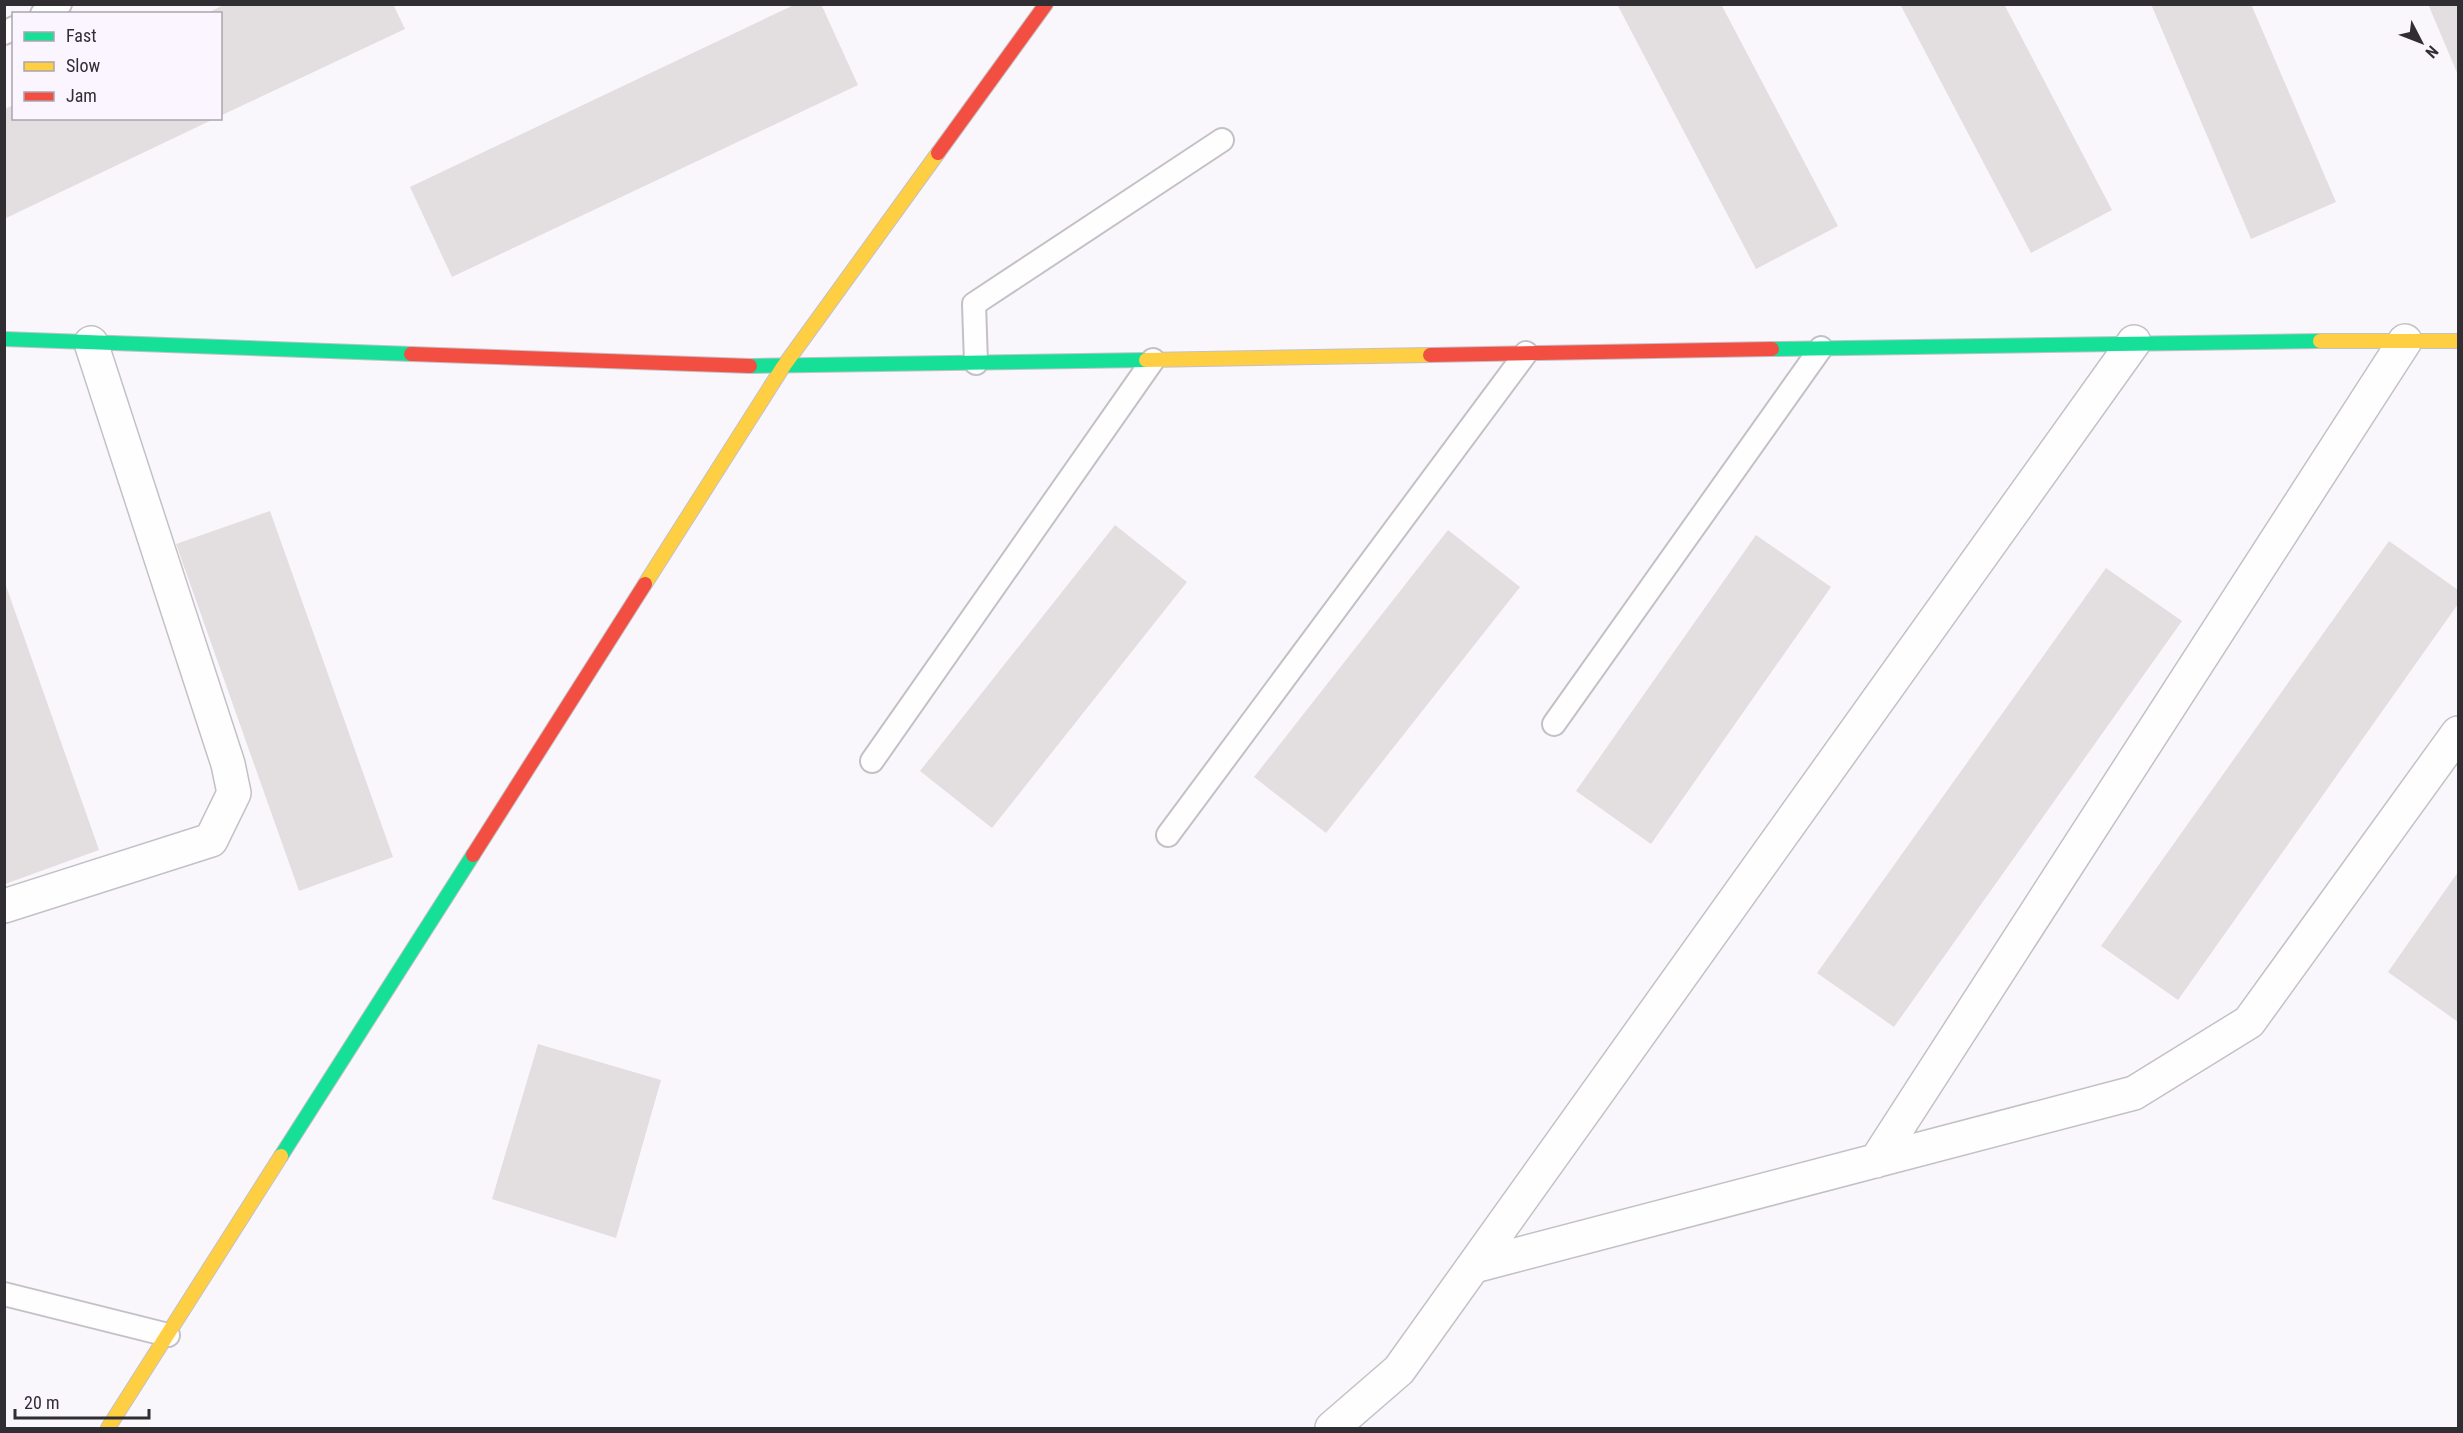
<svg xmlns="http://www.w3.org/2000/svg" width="2463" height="1433" viewBox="0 0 2463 1433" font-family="'Roboto Condensed',sans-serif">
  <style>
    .building { fill: #e3dedf }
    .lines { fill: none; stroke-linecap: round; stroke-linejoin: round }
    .lane-casing { stroke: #c4c1c6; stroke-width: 26 }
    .street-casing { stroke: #c4c1c6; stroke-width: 36 }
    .fast-casing { stroke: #c4c1c6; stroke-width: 16 }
    .slow-casing { stroke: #c4c1c6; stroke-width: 16 }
    .jam-casing { stroke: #c4c1c6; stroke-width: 16 }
    .lane { stroke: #fefeff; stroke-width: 22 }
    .street { stroke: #fefeff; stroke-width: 33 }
    .fast { stroke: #16e098; stroke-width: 14 }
    .slow { stroke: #ffcf43; stroke-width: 14 }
    .jam { stroke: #f24e42; stroke-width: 14 }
  </style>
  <rect width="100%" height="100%" fill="#faf7fc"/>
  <path class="building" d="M225 4H393L405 29 220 116V14H206Z
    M796 4H821L858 85 452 277 410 187Z
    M1617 4H1721L1838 226 1756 269Z
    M1900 4H2004L2112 210 2031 253Z
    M2151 4H2251L2336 202 2251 239Z
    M2428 4H2458V75Z
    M14 105V118H216L4 219V109Z
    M270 511 393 857 299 891 176 544Z
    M1115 525 1187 582 992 828 920 771Z
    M1448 530 1520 587 1326 833 1254 777Z
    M1756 535 1831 587 1651 844 1576 791Z
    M2389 541 2458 590V604L2178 1000 2101 946Z
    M2106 568 2182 621 1894 1027 1817 973Z
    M5 583 99 850 5 884 4 883Z
    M2458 872V1022L2388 972Z
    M538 1044 661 1080 616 1238 492 1199Z"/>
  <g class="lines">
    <g class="lane-casing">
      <path id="lane" d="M42 14 60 4
        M4 33 14 28
        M976 363 974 304 1222 140
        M1554 724 1821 348
        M872 761 1153 360
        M1168 835 1526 353
        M4 1294 168 1335"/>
    </g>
    <g class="street-casing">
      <path id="street" d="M4 906 211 840 234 793 228 764 91 343
        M1876 1161 2405 341
        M1474 1266 2134 1093 2249 1022 2458 733
        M1332 1428 1399 1370 2134 342"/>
    </g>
    <g class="fast-casing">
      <path id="fast" d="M4 339 411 354
        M1772 349 2320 341
        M750 366 1146 360
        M281 1156 473 855"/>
    </g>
    <g class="slow-casing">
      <path id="slow" d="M2320 341H2458
        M1146 360 1430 355
        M645 584 783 367 938 153
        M108 1428 281 1156"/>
    </g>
    <g class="jam-casing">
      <path id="jam" d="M938 153 1046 4
        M411 354 750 366
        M1430 355 1772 349
        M473 855 645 584"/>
    </g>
    <use href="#lane" class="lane"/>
    <use href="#street" class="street"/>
    <use href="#fast" class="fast"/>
    <use href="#slow" class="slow"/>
    <use href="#jam" class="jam"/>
  </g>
  <rect width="2463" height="1433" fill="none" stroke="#312e33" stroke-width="12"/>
  <rect x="12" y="12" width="210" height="108" fill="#faf5fe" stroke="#aaa5ad" stroke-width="1.5"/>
  <rect x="24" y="32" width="30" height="9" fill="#16e098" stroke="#aaa5ad" stroke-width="1.5"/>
  <text x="66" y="42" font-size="18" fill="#312e33">Fast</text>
  <rect x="24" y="62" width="30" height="9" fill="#ffcf43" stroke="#aaa5ad" stroke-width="1.5"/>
  <text x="66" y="72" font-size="18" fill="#312e33">Slow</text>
  <rect x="24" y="92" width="30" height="9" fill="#f24e42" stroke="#aaa5ad" stroke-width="1.5"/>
  <text x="66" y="102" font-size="18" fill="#312e33">Jam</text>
  <g transform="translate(2421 42) rotate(132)" stroke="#faf5fe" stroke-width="4.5" paint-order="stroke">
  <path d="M0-4.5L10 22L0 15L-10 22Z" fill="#312e33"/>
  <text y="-9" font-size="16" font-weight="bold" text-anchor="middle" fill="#312e33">N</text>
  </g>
  <path d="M15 1409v9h134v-9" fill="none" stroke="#312e33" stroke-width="3"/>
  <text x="24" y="1409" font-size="18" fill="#312e33" stroke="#faf5fe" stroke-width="4.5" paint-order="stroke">20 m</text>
</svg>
